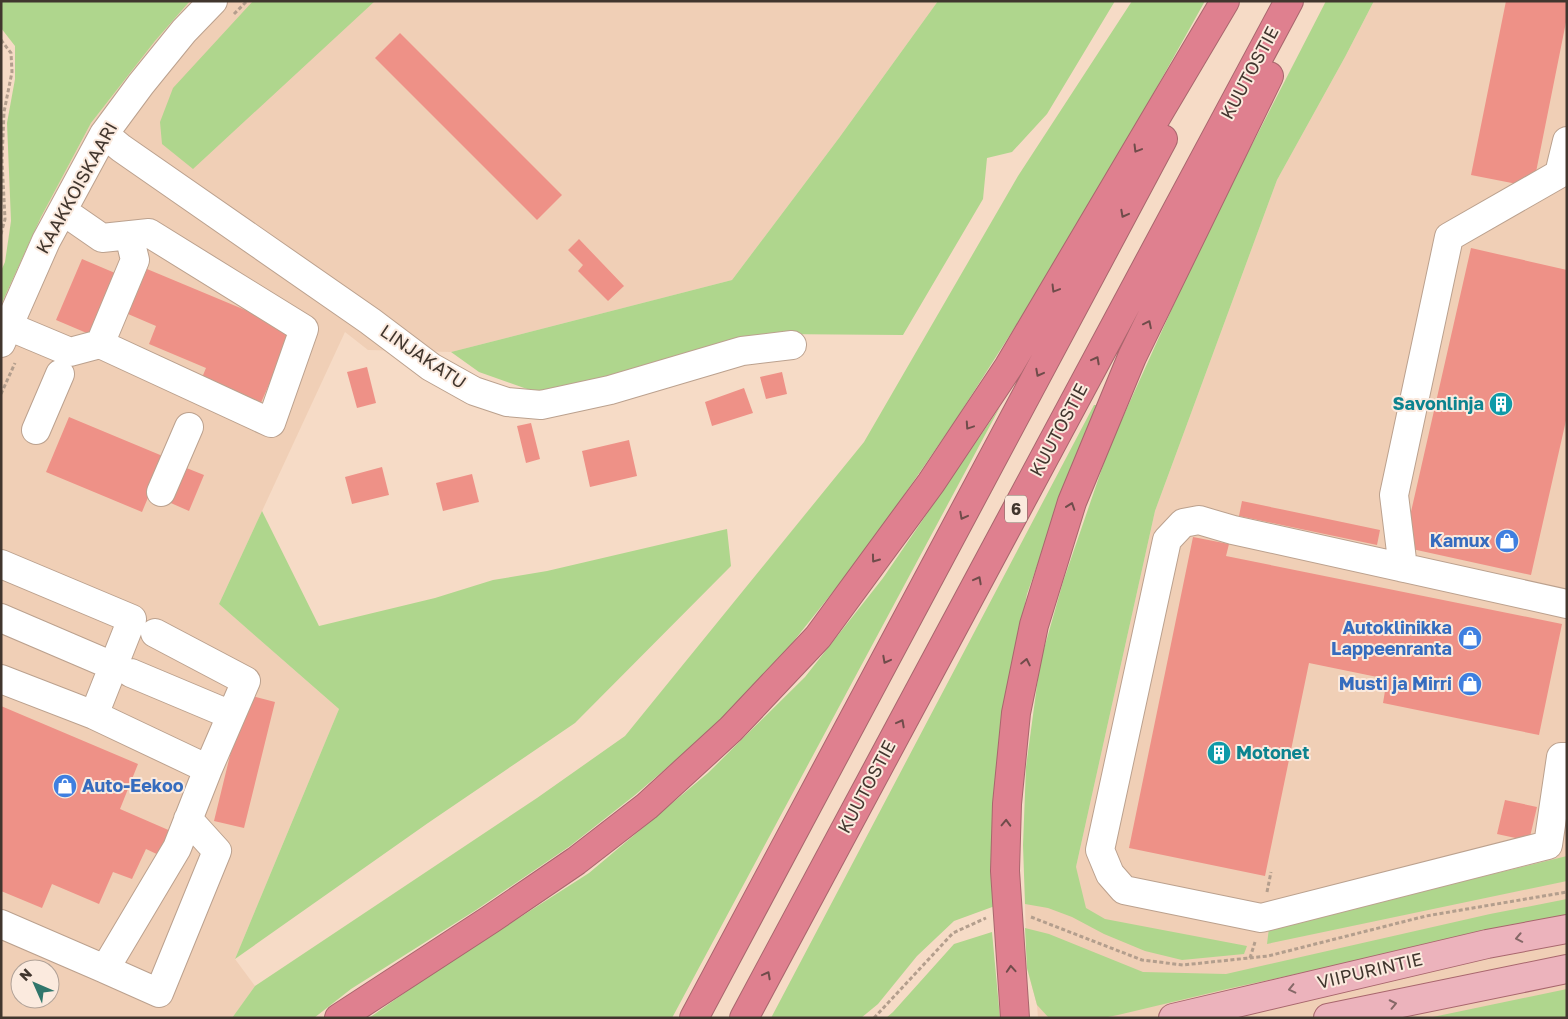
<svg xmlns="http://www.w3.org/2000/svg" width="1568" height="1019" viewBox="0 0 1568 1019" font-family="'Golos Text',sans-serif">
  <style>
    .built { fill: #f0cfb6; fill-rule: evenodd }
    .green { fill: #afd68d }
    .building { fill: #ee9187 }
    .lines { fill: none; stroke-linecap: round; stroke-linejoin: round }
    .minor-casing { stroke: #bba18e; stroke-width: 30 }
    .major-casing { stroke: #a8666d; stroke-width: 30 }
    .highway-casing { stroke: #a8666d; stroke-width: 30 }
    .path { stroke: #b39e8d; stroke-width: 3; stroke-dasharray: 4 2.5; stroke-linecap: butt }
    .minor { stroke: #fff; stroke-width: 28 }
    .major { stroke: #ecb3bc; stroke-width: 28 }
    .highway { stroke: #df808f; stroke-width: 28 }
    .oneway { stroke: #704c4b }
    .oneway2 { stroke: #856867 }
    .labels { text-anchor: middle; stroke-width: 4; stroke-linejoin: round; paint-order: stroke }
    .shield { fill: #fbeade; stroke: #796c63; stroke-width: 1 }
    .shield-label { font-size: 16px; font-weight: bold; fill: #41362e }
    .street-label { font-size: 18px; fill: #41362e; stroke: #fbeade }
    .culture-label { font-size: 18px; font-weight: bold; fill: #0d838f; stroke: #fbeade; text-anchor: end }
    .shop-label { font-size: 18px; font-weight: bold; fill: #366cbe; stroke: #fbeade; text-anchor: end }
  </style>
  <rect width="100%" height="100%" fill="#f6dbc6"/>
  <path class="built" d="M190 1H938L839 138 732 280 451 352 368 350 345 332 219 604 339 709 235 959 255 986 232 1018H1V305L41 217 91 123 155 41ZM20 969H50V999H20Z
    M1374 1H1567V1018H1038L1037 1005 1027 968 1025 904 1076 867 1155 511 1277 180 1345 57Z"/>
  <path class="green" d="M1 1H190L155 41 91 123 41 217 1 305V271L5 262 11 221 7 123 15 79V46L1 28Z
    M253 1H375L193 169 162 144 160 122 173 88Z
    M938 1H1115L1047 114 1012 152 987 158 983 199 903 335 772 334 544 395 479 372 451 352 732 280 839 138Z
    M1132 1H1205L1080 225 955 421 867 549 789 647 712 729 635 795 570 846 476 910 351 989 314 1018H232L255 986 537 798 625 736 864 442 1018 176Z
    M1326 1H1374L1345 57 1277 180 1155 511 1076 867 1086 908 1105 919 1247 946 1244 954 1182 960 1145 951 1104 934 1072 917 1048 908 1025 904 1023 845 1026 767 1040 663 1063 582 1109 448 1203 240Z
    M1094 405H1100L1066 484 1027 594 1001 724 993 857 995 906 954 921 917 956 878 1004 861 1018H771Z
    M1000 407 672 1018H369L427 977 589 873 708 773 805 677 883 578Z
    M262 511 319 626 435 598 493 580 547 571 727 529 731 566 575 723 428 823 235 959 339 709 219 604Z
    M1567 856V881L1267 944 1269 928Z
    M1567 899V915L1227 989 1118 1015 1103 1018H1049L1037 1005 1027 968 1025 928 1049 934 1143 972 1226 974 1490 914Z
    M992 932 1000 1018H886L893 1012 954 944Z
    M1567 989V1018H1428Z"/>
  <path class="building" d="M1506 1H1567V17L1533 187 1471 175Z
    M400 33 562 195 537 220 375 58Z
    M579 239 624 286 608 301 578 271 583 265 568 250Z
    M1471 248 1567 270V416L1531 575 1403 547Z
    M82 259 115 273 89 334 56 320Z
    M147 269 293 330 260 405 201 380 206 368 149 344 156 326 128 314Z
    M367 367 376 403 357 408 347 372Z
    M782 372 787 394 766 399 760 377Z
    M744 388 753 413 712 426 705 402Z
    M69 417 165 457 142 512 46 472Z
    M531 423 540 459 526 463 517 426Z
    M629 440 637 476 590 487 582 451Z
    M179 465 204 475 189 511 164 500Z
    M382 467 389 495 352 504 345 477Z
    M472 474 479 502 443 511 436 483Z
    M1242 501 1380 530 1377 545 1239 516Z
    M1193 537 1229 544 1226 556 1562 624 1539 735 1383 703 1387 679 1309 663 1265 876 1129 848Z
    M245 694 275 702 244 828 214 821Z
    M1 706 138 764 120 809 173 832 163 857 146 849 132 879 113 872 99 904 52 884 42 908 1 891Z
    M1505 800 1537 807 1529 841 1497 834Z"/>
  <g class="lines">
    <g class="minor-casing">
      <path id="minor" d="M104 134 121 148 370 321 431 367 474 391 507 402 541 405 610 390 742 351 792 345
        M8 326 70 352 100 344 271 423 304 329 149 233 102 238 63 211
        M1 343 46 241 104 134 141 84 184 31 213 1
        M100 344 135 260 129 235
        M36 430 60 374
        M161 492 189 427
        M1 564 132 619 94 715
        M1403 568 1394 495 1449 237 1559 174 1567 141
        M1567 604 1233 530 1199 520 1183 523 1167 540 1100 850 1110 874 1124 890 1261 918 1548 845 1561 757H1567
        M1 618 113 666
        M155 633 246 681 208 769
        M131 673 231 715
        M1 679 94 715 208 769 177 848 105 969 1 924
        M105 969 159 993 217 851 188 819"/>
    </g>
    <g class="major-casing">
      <path id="major" d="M1173 1018 1487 944 1567 929
        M1328 1018 1567 969"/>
    </g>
    <g class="highway-casing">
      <path id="highway" d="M339 1018 491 919 576 861 647 806 731 729 818 637 931 483 1009 366 1225 1
        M694 1018 1163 139
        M744 1018 1289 1
        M1015 1018 1005 871 1007 804 1016 713 1034 625 1072 502 1132 357 1269 76"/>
    </g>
    <path class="path" d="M234 14 247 1
      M1 40 11 53 12 72 4 112 2 161 5 219 1 234
      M1 394 15 363
      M1267 892 1271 872
      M1031 917 1142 960 1183 965 1268 956 1426 916 1567 892
      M1250 958 1255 942
      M874 1018 953 933 986 918"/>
    <use href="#minor" class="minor"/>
    <use href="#major" class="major"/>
    <use href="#highway" class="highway"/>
  </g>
  <defs><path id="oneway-chevron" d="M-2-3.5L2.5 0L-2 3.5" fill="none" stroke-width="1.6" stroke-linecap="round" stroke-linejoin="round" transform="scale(1.25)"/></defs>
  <g class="oneway">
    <use href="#oneway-chevron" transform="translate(1137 149) rotate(121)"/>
    <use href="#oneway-chevron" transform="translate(1124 214) rotate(118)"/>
    <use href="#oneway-chevron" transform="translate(1055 289) rotate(121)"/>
    <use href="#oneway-chevron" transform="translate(1148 324) rotate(-64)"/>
    <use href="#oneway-chevron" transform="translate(1096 360) rotate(-62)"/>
    <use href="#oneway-chevron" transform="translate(1039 373) rotate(118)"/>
    <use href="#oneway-chevron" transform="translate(969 426) rotate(124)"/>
    <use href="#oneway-chevron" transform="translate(1071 506) rotate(-71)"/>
    <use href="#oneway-chevron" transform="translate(963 516) rotate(118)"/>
    <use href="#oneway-chevron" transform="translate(875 559) rotate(126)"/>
    <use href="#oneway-chevron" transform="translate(978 580) rotate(-62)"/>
    <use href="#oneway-chevron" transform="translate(886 660) rotate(118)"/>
    <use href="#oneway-chevron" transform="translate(1026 662) rotate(-78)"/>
    <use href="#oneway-chevron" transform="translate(901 723) rotate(-62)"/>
    <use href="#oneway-chevron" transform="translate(1006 823) rotate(-88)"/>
    <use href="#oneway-chevron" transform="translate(1011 969) rotate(-94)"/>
    <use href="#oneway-chevron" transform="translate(767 975) rotate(-62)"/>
  </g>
  <g class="oneway2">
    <use href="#oneway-chevron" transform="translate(1519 938) rotate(169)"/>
    <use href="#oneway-chevron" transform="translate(1292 989) rotate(167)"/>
    <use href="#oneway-chevron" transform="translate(1393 1004) rotate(-12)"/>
  </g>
  <defs>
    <g id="building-disc" transform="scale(1.25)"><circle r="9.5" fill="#0f9aa8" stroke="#fbeade"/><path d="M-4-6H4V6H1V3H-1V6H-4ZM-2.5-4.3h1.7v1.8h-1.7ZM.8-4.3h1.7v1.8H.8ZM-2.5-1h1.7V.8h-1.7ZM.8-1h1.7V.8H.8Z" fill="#fff"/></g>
    <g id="shop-disc" transform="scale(1.25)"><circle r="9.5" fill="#3f7fe0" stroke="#fbeade"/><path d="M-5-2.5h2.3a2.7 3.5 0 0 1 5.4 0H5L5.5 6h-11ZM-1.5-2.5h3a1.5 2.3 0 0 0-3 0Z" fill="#fff"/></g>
  </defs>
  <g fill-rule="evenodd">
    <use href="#building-disc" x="1501" y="404"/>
    <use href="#shop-disc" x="1507" y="541"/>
    <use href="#shop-disc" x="1470" y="638"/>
    <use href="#shop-disc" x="1470" y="684"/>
    <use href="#building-disc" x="1219" y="753"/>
    <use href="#shop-disc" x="65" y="786"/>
  </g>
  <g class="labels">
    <rect class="shield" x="1005" y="495.5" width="22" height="27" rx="4"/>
    <g class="shield-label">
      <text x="1016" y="515">6</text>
    </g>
    <g class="street-label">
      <text transform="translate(1250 73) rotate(-62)" y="6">KUUTOSTIE</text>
      <text transform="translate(77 188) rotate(-61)" y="6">KAAKKOISKAARI</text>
      <text transform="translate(423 357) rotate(34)" y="6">LINJAKATU</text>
      <text transform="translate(1059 430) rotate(-62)" y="6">KUUTOSTIE</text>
      <text transform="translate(867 787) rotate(-62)" y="6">KUUTOSTIE</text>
      <text transform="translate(1370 971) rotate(-13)" y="6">VIIPURINTIE</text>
    </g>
    <g class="culture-label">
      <text x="1484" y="410">Savonlinja</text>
      <text x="1236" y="759" text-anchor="start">Motonet</text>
    </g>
    <g class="shop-label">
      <text x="1490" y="547">Kamux</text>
      <text x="1452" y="634">Autoklinikka<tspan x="1452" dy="21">Lappeenranta</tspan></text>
      <text x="1452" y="690">Musti ja Mirri</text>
      <text x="82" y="792" text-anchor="start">Auto-Eekoo</text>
    </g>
  </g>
  <rect width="1568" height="1019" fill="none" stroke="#41362e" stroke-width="5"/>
  <g transform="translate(35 984) rotate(315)"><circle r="24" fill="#fbeade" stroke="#b1a298"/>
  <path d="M0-4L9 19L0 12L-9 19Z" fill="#30766b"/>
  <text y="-8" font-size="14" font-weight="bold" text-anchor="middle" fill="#41362e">N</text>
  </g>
</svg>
